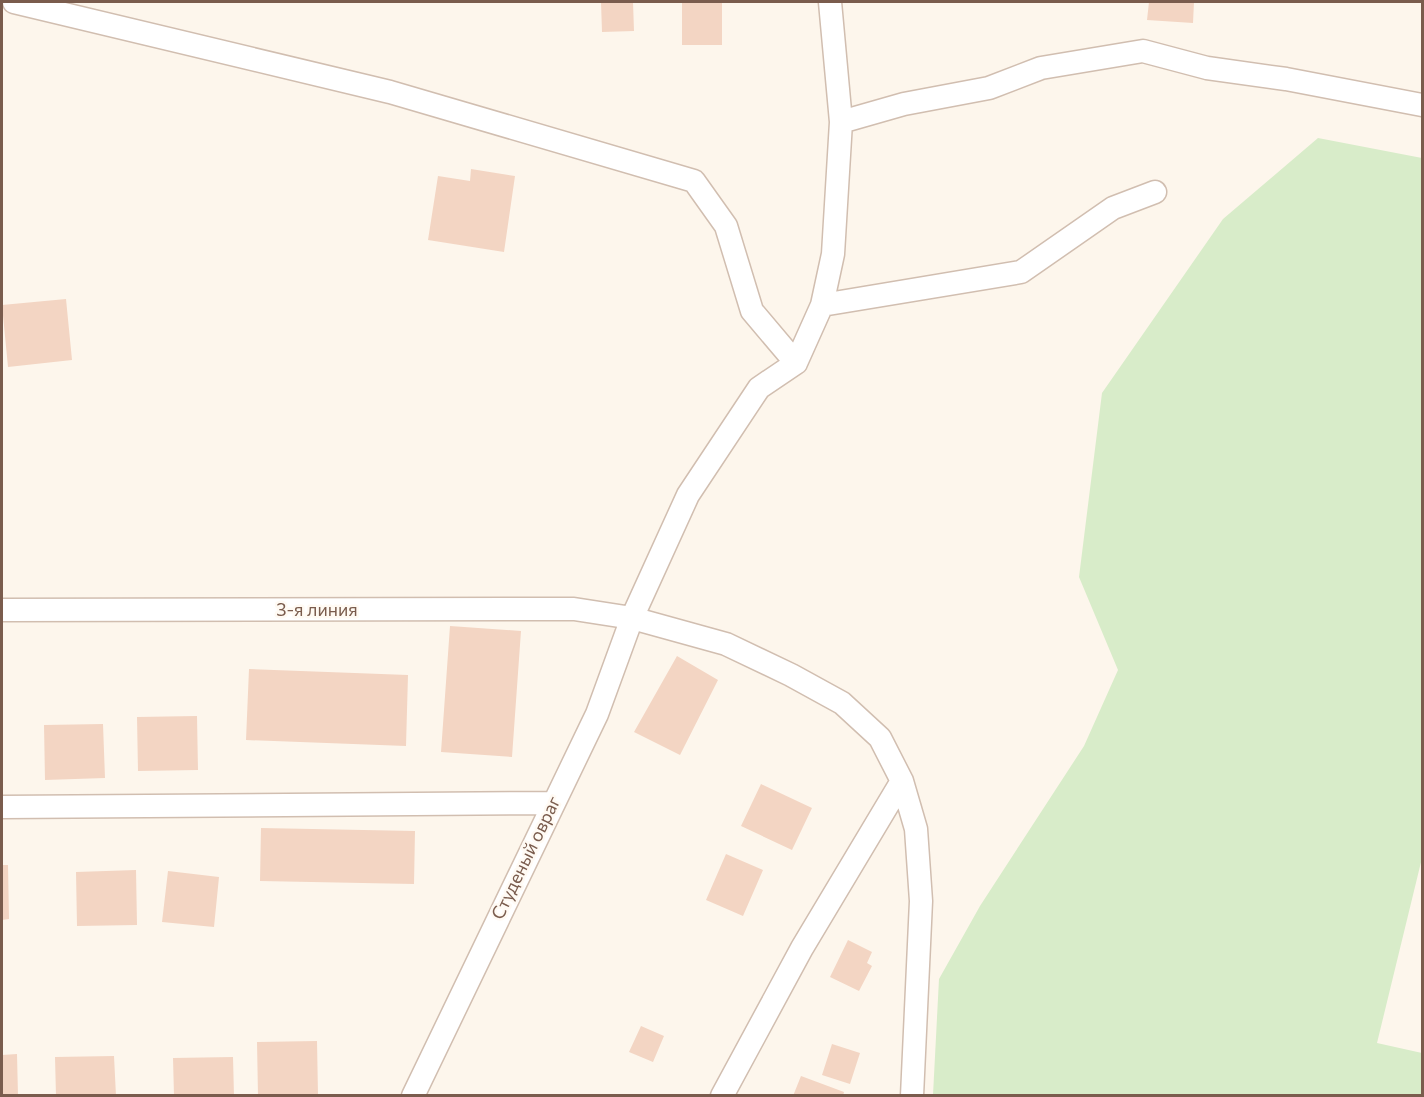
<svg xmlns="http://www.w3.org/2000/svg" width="1424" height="1097" viewBox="0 0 1424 1097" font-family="Commissioner,sans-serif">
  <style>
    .green { fill: #d8ecc9 }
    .building { fill: #f3d5c3 }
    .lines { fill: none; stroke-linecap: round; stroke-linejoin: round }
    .street-casing { stroke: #d1beb0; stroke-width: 25 }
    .street { stroke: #fff; stroke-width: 22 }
    .labels { text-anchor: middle; stroke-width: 5; stroke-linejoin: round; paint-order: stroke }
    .street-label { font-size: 18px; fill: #7a5c4d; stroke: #fffaf3 }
  </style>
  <rect width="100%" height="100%" fill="#fdf6ec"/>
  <path class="green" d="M1318 138 1422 158V858L1377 1043 1422 1053V1095H933L939 979 980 906 1084 746 1118 670 1079 577 1102 393 1223 219Z"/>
  <path class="building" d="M601 2H633L634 31 602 32Z
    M682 2H722V45H682Z
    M1149 2H1194L1193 23 1147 20Z
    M471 169 515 176 504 252 428 240 438 176 470 181Z
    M66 299 72 360 8 367 2 305Z
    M450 626 521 631 512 757 441 752Z
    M677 656 718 680 680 755 634 732Z
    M249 669 408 675 406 746 246 740Z
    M197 716 198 770 138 771 137 717Z
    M103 724 105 778 45 780 44 725Z
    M761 784 812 808 792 850 741 826Z
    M261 828 415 831 414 884 260 881Z
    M726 854 763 870 743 916 706 900Z
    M2 865H8L9 919 2 920Z
    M136 870 137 925 77 926 76 872Z
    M168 871 219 877 214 927 162 922Z
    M848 940 872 952 867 963 872 966 859 991 830 977Z
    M641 1026 664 1036 653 1062 629 1052Z
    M317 1041 318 1095 258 1096 257 1042Z
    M832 1044 860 1053 850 1084 822 1075Z
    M17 1054 18 1096H2V1055Z
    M114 1056 116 1096H56L55 1057Z
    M233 1057 234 1096H174L173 1058Z
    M801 1076 844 1092 843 1096H793Z"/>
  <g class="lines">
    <g class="street-casing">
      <path id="street" d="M14 2 390 92 694 181 726 226 752 311 796 363
        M841 122 904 104 989 88 1041 68 1143 51 1207 68 1286 79 1422 105
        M822 305 1021 272 1113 208 1155 192
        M2 610 574 609 632 618 726 644 791 675 842 703 880 738 902 781 916 829 921 901 912 1096
        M2 807 553 803
        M413 1096 597 714 632 618 688 495 759 388 796 363 822 305 833 254 841 122 830 2
        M722 1096 802 948 902 781"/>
    </g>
    <use href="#street" class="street"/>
  </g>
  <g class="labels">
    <g class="street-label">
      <text x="317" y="616">3-я линия</text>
      <text transform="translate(526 858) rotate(-64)" y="6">Студеный овраг</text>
    </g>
  </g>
  <rect width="1424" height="1097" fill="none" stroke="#7a5c4d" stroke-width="6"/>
</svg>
